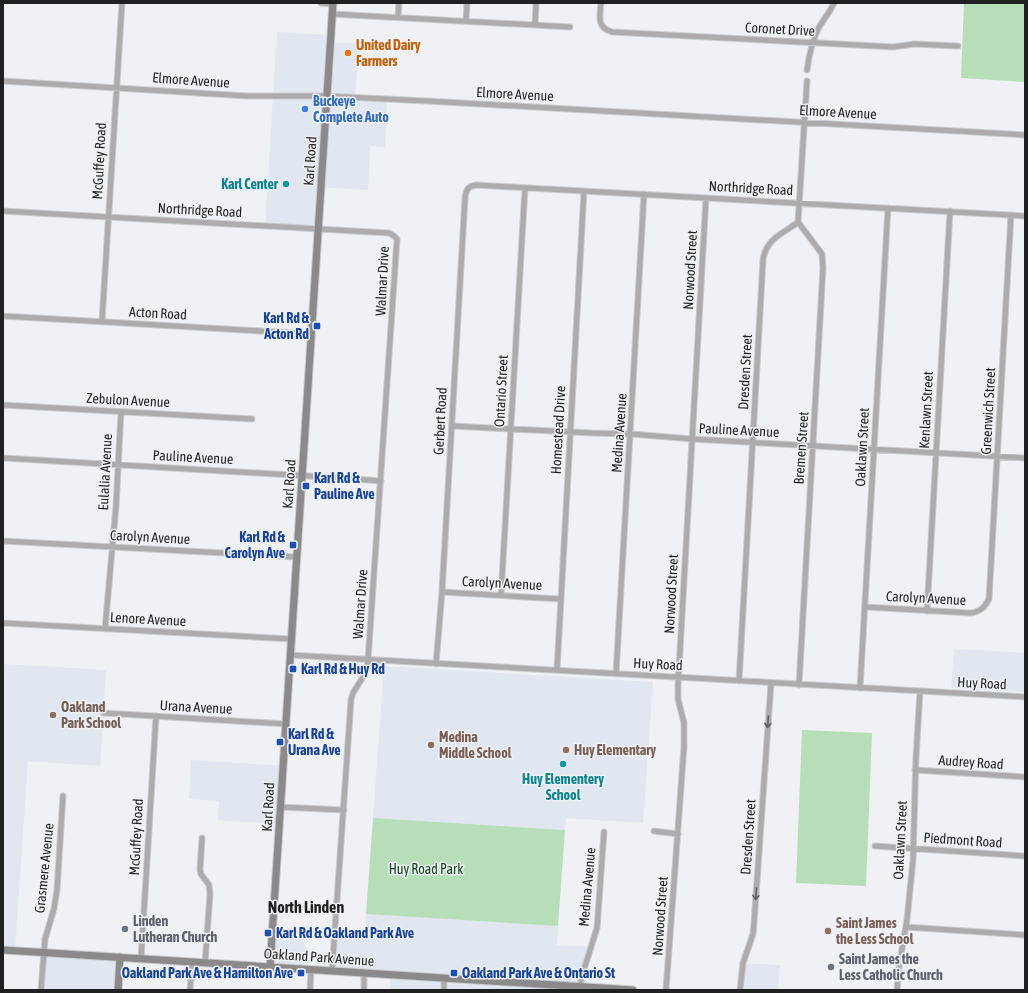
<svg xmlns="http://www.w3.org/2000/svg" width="1028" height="993" viewBox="0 0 1028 993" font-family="'Asap Condensed',sans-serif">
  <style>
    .built { fill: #e0e7f0 }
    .green { fill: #b8deb9 }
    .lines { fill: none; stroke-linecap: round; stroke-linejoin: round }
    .street-casing { stroke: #cacbce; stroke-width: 7 }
    .secondary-casing { stroke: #cacbce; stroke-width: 9 }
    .street { stroke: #adabab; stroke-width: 5 }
    .secondary { stroke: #8c898a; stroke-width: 7 }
    .oneway { stroke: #5f5f5f }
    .food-dot { fill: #e8710a; stroke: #eff1f4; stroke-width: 1.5 }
    .shop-dot { fill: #3f7fe0; stroke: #eff1f4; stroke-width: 1.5 }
    .culture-dot { fill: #0f9aa8; stroke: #eff1f4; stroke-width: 1.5 }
    .transit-dot { fill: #1a4fb4; stroke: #eff1f4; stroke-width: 1.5 }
    .education-dot { fill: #8d6e63; stroke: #eff1f4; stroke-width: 1.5 }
    .worship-dot { fill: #6b7280; stroke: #eff1f4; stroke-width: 1.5 }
    .labels { text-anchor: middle; stroke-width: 3; stroke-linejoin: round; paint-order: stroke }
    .street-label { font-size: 14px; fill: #1f2021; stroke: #eff1f4 }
    .food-label { font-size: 14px; font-weight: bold; fill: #c56008; stroke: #eff1f4; text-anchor: start }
    .shop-label { font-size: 14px; font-weight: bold; fill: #366cbe; stroke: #eff1f4; text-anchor: start }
    .culture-label { font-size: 14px; font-weight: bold; fill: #0d838f; stroke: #eff1f4; text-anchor: end }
    .transit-label { font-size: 14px; font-weight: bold; fill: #164399; stroke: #eff1f4; text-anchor: start }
    .education-label { font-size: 14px; font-weight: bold; fill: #785e54; stroke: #eff1f4; text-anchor: start }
    .park-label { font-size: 14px; fill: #13471b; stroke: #eff1f4 }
    .worship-label { font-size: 14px; font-weight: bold; fill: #5b616d; stroke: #eff1f4; text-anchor: start }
    .quarter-label { font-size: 16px; font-weight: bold; fill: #1f2021; stroke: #eff1f4 }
  </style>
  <rect width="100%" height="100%" fill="#eff1f4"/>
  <path class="built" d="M277 32 332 35 331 43 359 44 355 97 387 98 385 147 370 146 368 190 320 187 318 229 265 225Z
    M954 649 1025 653V692L951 688Z
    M3 664 106 670 100 766 28 761 15 949 3 948Z
    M384 666 653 682 643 823 566 818 565 830 373 818Z
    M191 760 283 766 279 824 218 820 219 801 189 799Z
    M366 914 558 926 557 945 592 947 580 990H390L391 974 332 970 335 938 365 939Z
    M273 928 306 930 303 968 270 966Z
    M87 950 121 953 118 990H41L44 952 86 955Z
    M742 963 780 965 778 990H739Z"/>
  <path class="green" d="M964 3H1025V82L961 78Z
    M802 730 872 733 866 886 796 883Z
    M373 818 565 830 558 926 366 914Z"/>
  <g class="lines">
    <g class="street-casing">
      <path id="street" d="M321 3 333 4
        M601 3C600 16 596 27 612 32L876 46 893 47 914 44 958 46
        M332 14 570 27
        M398 17 399 3
        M466 21 467 3
        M535 25 536 3
        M807 70C809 55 812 41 819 27 824 19 830 12 834 3
        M3 81 247 96H326L427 101 1025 135
        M3 211 389 233 394 236 397 239 368 660 366 672 353 693 351 700 332 971
        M798 222 822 254 823 268 799 685
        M3 316 312 334
        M102 321 122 3
        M3 405 252 419
        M452 426 591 433 631 434 692 439 1025 458
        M3 458 342 478 381 481
        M3 541 296 557
        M442 592 560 599
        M501 595 525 188
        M865 607 971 613C981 611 984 608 989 599L1011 215
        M927 611 950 211
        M3 623 291 639
        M105 629 116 506 121 412
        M290 655 1025 697
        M436 664 442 592 465 198C466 190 468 186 476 185L1025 216
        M557 670 584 191
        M616 674 644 194
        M739 681 763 260C766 238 783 234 798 222L807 81
        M860 688 888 208
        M104 713 286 724
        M915 770 1025 777
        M280 807 344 810
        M654 831 678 834
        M202 838 200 870 201 874 209 885 210 894 205 963
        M875 846 1025 856
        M906 927 1025 935
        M141 959 156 716
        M581 989V979L597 928 604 832
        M41 990 45 939 54 909 57 890 63 796
        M190 990 192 962
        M310 990 311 970
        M364 990V973
        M444 990V978
        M666 990 684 747V723L678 699V685L706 198
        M740 990 743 963 753 934 754 923 771 683
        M897 990 899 966 907 920 913 860 916 757 920 691"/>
    </g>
    <g class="secondary-casing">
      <path id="secondary" d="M3 950 633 990
        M270 967 333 3
        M118 990 120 957"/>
    </g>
    <use href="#street" class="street"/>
    <use href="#secondary" class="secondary"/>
  </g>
  <defs><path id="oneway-shaft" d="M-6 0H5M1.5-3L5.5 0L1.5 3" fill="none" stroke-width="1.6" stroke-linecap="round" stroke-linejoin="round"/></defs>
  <g class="oneway">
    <use href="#oneway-shaft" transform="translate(768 722) rotate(94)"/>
    <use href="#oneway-shaft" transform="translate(756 894) rotate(94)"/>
  </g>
  <circle class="food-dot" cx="348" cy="53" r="4"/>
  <circle class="shop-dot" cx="305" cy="109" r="4"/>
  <g class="culture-dot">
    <circle cx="286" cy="184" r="4"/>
    <circle cx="563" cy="764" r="4"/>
  </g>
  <g class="transit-dot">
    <rect x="313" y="322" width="8" height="8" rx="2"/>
    <rect x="302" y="482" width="8" height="8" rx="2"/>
    <rect x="289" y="541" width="8" height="8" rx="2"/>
    <rect x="289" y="665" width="8" height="8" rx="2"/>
    <rect x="276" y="738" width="8" height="8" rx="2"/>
    <rect x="264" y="929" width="8" height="8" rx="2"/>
    <rect x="297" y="969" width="8" height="8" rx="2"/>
    <rect x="450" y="969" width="8" height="8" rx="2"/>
  </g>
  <g class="education-dot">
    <circle cx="53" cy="715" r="4"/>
    <circle cx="431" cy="745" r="4"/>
    <circle cx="566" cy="750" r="4"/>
    <circle cx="828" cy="931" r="4"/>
  </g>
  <g class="worship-dot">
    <circle cx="125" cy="929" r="4"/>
    <circle cx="831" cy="967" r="4"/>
  </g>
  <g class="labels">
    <g class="street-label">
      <text transform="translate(780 29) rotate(3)" y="5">Coronet Drive</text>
      <text transform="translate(191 80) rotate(4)" y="5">Elmore Avenue</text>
      <text transform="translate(515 94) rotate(3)" y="5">Elmore Avenue</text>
      <text transform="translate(838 112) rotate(3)" y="5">Elmore Avenue</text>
      <text transform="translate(99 161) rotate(-87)" y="5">McGuffey Road</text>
      <text transform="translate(310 161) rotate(-86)" y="5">Karl Road</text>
      <text transform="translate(751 188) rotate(3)" y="5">Northridge Road</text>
      <text transform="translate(200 210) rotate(3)" y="5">Northridge Road</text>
      <text transform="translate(690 270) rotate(-87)" y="5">Norwood Street</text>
      <text transform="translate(382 281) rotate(-87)" y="5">Walmar Drive</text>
      <text transform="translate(158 313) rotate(3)" y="5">Acton Road</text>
      <text transform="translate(745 372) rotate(-87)" y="5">Dresden Street</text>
      <text transform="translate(501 391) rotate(-87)" y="5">Ontario Street</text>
      <text transform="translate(128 400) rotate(3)" y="5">Zebulon Avenue</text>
      <text transform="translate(926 410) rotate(-87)" y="5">Kenlawn Street</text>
      <text transform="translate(988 411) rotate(-87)" y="5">Greenwich Street</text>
      <text transform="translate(440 421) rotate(-87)" y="5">Gerbert Road</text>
      <text transform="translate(558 430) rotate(-87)" y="5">Homestead Drive</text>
      <text transform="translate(739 430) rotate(3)" y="5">Pauline Avenue</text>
      <text transform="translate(619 433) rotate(-86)" y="5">Medina Avenue</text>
      <text transform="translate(862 447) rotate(-87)" y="5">Oaklawn Street</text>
      <text transform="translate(801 448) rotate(-86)" y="5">Bremen Street</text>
      <text transform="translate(193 457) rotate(3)" y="5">Pauline Avenue</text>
      <text transform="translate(105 472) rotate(-87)" y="5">Eulalia Avenue</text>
      <text transform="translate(289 484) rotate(-86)" y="5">Karl Road</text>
      <text transform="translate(150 537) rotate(3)" y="5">Carolyn Avenue</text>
      <text transform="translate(502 583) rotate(3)" y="5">Carolyn Avenue</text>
      <text transform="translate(671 594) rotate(-87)" y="5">Norwood Street</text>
      <text transform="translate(926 598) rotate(3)" y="5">Carolyn Avenue</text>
      <text transform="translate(360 604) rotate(-86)" y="5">Walmar Drive</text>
      <text transform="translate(148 619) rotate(3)" y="5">Lenore Avenue</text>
      <text transform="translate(658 664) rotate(3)" y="5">Huy Road</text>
      <text transform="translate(982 683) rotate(3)" y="5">Huy Road</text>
      <text transform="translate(196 707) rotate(3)" y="5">Urana Avenue</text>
      <text transform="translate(971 762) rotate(4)" y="5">Audrey Road</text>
      <text transform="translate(268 807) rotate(-87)" y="5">Karl Road</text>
      <text transform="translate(136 837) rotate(-87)" y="5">McGuffey Road</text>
      <text transform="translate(748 837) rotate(-86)" y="5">Dresden Street</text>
      <text transform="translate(900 840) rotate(-87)" y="5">Oaklawn Street</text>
      <text transform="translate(963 840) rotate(4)" y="5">Piedmont Road</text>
      <text transform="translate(44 868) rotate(-84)" y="5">Grasmere Avenue</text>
      <text transform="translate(587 887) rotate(-85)" y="5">Medina Avenue</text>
      <text transform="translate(660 916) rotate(-86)" y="5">Norwood Street</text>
      <text transform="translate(319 957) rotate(4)" y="5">Oakland Park Avenue</text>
    </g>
    <g class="food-label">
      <text x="356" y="50">United Dairy<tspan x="356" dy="16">Farmers</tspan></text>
    </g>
    <g class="shop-label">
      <text x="313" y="106">Buckeye<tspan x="313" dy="16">Complete Auto</tspan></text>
    </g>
    <g class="culture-label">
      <text x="278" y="189">Karl Center</text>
      <text x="563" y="784" text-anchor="middle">Huy Elementery<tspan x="563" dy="16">School</tspan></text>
    </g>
    <g class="transit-label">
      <text x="309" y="323" text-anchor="end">Karl Rd &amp;<tspan x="309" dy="16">Acton Rd</tspan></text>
      <text x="314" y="483">Karl Rd &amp;<tspan x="314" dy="16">Pauline Ave</tspan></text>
      <text x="285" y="542" text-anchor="end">Karl Rd &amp;<tspan x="285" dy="16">Carolyn Ave</tspan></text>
      <text x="301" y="674">Karl Rd &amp; Huy Rd</text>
      <text x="288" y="739">Karl Rd &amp;<tspan x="288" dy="16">Urana Ave</tspan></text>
      <text x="276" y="938">Karl Rd &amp; Oakland Park Ave</text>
      <text x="293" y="978" text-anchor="end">Oakland Park Ave &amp; Hamilton Ave</text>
      <text x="462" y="978">Oakland Park Ave &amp; Ontario St</text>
    </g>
    <g class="education-label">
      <text x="61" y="712">Oakland<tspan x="61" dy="16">Park School</tspan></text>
      <text x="439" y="742">Medina<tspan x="439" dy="16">Middle School</tspan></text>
      <text x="574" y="755">Huy Elementary</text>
      <text x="836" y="928">Saint James<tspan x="836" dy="16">the Less School</tspan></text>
    </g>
    <g class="park-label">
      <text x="426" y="874">Huy Road Park</text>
    </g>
    <g class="worship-label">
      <text x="133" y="926">Linden<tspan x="133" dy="16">Lutheran Church</tspan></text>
      <text x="839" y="964">Saint James the<tspan x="839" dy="16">Less Catholic Church</tspan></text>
    </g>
    <g class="quarter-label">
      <text x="306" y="913">North Linden</text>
    </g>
  </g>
  <rect width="1028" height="993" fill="none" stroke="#1f2021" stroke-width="8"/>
</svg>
